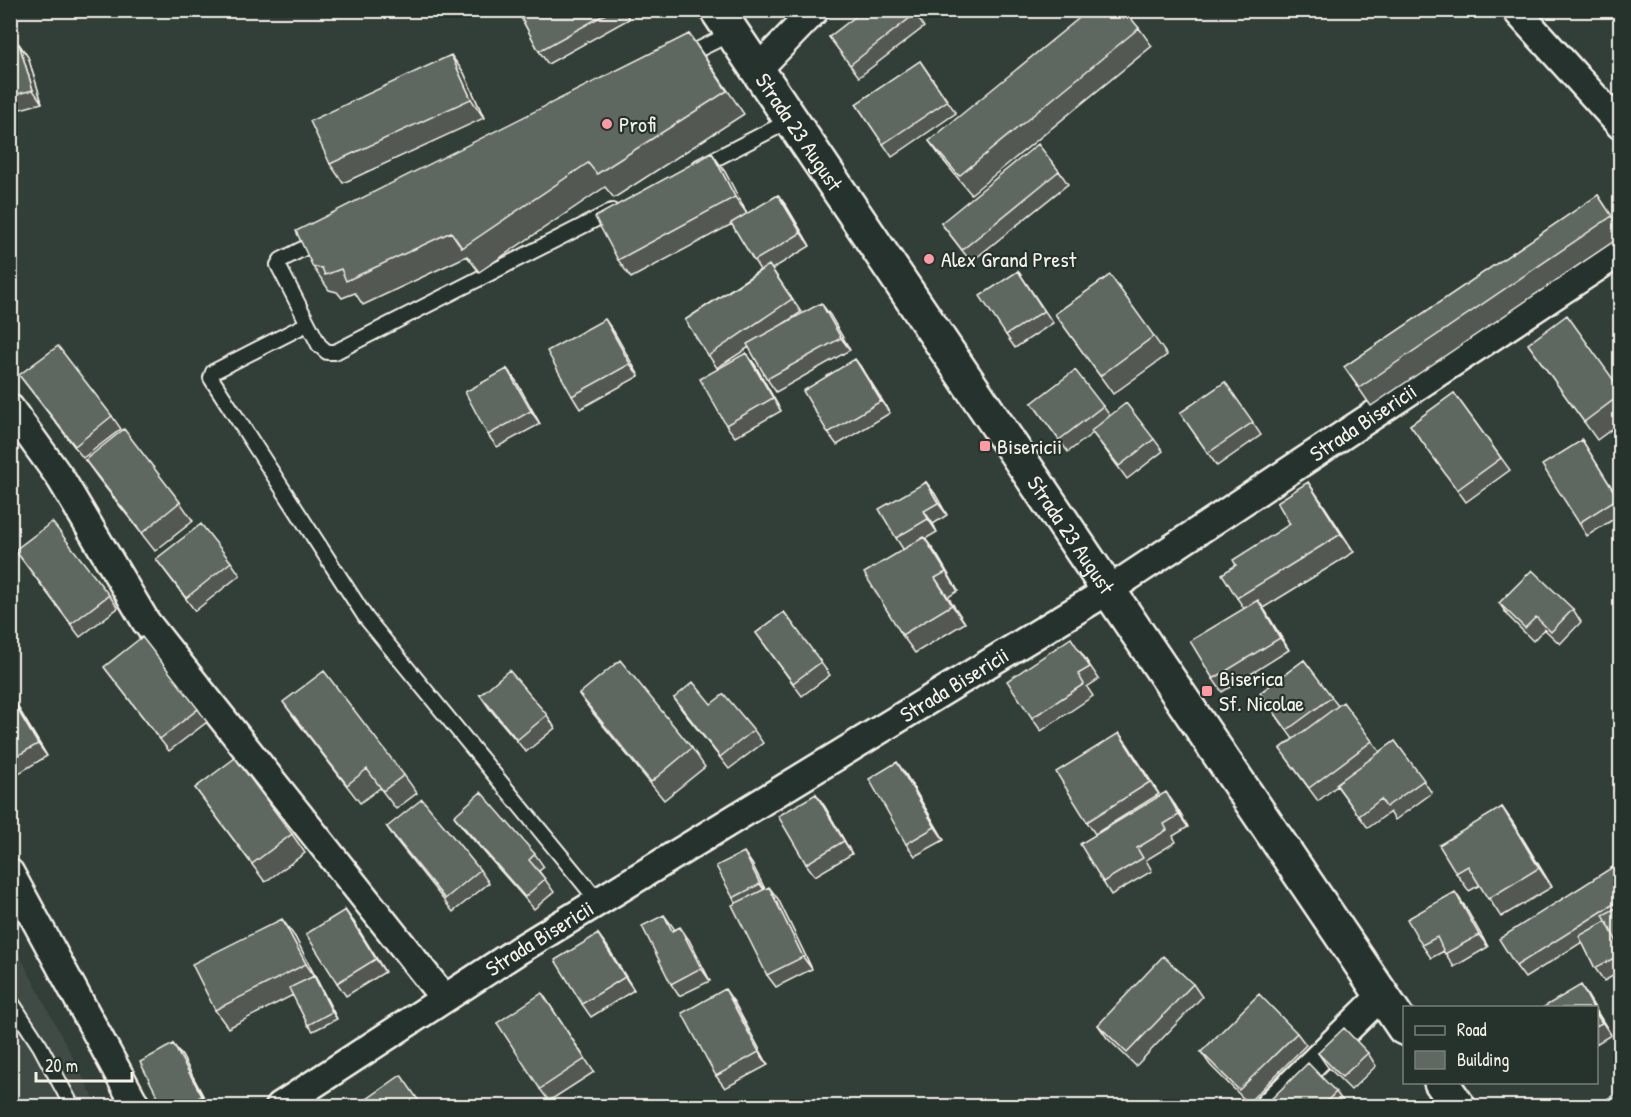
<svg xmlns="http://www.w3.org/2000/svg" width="1631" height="1117" viewBox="0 0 1631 1117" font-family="'Patrick Hand',sans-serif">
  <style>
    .built { fill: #404b44 }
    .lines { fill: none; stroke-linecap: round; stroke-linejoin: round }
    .service-casing { stroke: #f4f1e8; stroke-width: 18 }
    .minor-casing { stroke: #f4f1e8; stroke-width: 32 }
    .secondary-casing { stroke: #f4f1e8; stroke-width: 38 }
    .service { stroke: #26332d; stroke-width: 14 }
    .minor { stroke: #26332d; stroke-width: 27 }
    .secondary { stroke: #26332d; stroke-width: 33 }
    .wall { fill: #525953; stroke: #f4f1e8; stroke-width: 1.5 }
    .shaded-wall { fill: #424944; stroke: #f4f1e8; stroke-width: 1.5 }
    .building { fill: #5f6861; stroke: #f4f1e8; stroke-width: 1.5 }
    .poi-dot { fill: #ff9aa2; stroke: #26332d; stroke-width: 2 }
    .labels { text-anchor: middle; stroke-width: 4.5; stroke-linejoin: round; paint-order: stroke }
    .poi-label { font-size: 22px; fill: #f4f1e8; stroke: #26332d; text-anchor: start }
    .street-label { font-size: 22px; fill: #f4f1e8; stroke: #26332d }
  </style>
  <rect width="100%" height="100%" fill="#323e38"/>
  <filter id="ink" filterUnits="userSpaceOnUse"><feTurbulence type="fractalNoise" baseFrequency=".0167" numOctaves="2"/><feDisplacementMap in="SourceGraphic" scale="12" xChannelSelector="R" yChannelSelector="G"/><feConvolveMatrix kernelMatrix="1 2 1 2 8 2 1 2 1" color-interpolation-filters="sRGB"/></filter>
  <g filter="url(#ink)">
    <path class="built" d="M11 939 98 1106H11Z"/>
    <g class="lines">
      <g class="service-casing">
        <path id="service" d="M685 56 732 33
          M699 167 791 120
          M320 240 281 260 278 265 319 345 327 352H335L612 211
          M307 324 213 372 211 378 366 618 598 901
          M10 1000 40 1046 72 1106"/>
      </g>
      <g class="minor-casing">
        <g id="minor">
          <path d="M1516 10 1620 125"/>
          <path d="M757 70 815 10"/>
          <path d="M10 408 61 479 146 622 444 998"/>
          <path d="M10 873 136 1106"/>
          <path id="s1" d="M280 1106 519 950 1109 590 1620 252"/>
          <path d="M1269 1106 1382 995"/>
        </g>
      </g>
      <g class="secondary-casing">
        <g id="secondary">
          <path id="s2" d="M717 10 1404 1028"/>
          <path d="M1441 1082 1458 1106"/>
        </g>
      </g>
      <use href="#service" class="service"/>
      <use href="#minor" class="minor"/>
      <use href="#secondary" class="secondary"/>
    </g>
    <path class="wall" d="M517 10H624L629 19 548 64 539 51Z
      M913 10 924 27 859 77 829 37Z
      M1139 28 1152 46 971 194 942 159 929 141Z
      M689 34 744 114 614 198 605 187 479 272 467 256 363 305 355 293 342 298 337 292 329 290 313 267Z
      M19 44 28 57 42 103 10 112V47Z
      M920 61 956 113 892 157 856 104Z
      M464 73 484 118 343 183 330 164Z
      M1059 171 1068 184 971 262 941 223Z
      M725 172 747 214 778 195 787 207 810 246 772 269 801 312 783 324 830 315 850 350 776 392 767 379 749 347 717 368 685 320 760 270 732 224 631 278 618 260Z
      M1598 195 1620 229V237L1371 406 1344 367Z
      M1018 271 1053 323 1015 348 1006 335Z
      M1110 275 1167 355 1113 394 1055 314Z
      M614 332 639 376 580 409 572 396Z
      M1528 344 1620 389V423L1597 440Z
      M746 353 755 365 781 411 735 437 726 425Z
      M507 369 516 381 540 424 497 447 488 435Z
      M864 371 890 413 837 445 828 433Z
      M19 375 112 416 121 429 83 458Z
      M1225 382 1261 435 1217 466 1180 413Z
      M1454 393 1510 470 1466 502 1410 425Z
      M1032 403 1103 406 1110 416 1154 439 1163 451 1127 479 1093 433 1068 452Z
      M1582 440 1620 501V515L1587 536 1579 523Z
      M85 460 180 502 193 521 155 551 98 478Z
      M926 482 935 494 947 515 933 524 937 532 925 539 937 555 958 591 948 597 965 623 915 653 902 635 903 549 896 538Z
      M1321 501 1354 552 1263 608 1289 650 1222 692 1213 679 1244 608 1237 598 1236 565Z
      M15 550 109 595 118 608 80 637Z
      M156 559 231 562 240 575 195 611Z
      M1499 603 1573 609 1581 622 1560 644 1544 629 1533 641 1508 616Z
      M784 612 830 675 802 696 756 633Z
      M1080 651 1099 679 1087 687 1093 696 1041 731 1032 718Z
      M1304 660 1338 706 1372 741 1380 752 1395 741 1432 793 1395 820 1390 812 1368 828 1337 786 1318 801 1280 749 1293 739 1260 693Z
      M104 667 198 709 207 722 169 751Z
      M579 694 692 748 705 767 664 800 592 712Z
      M10 695 47 756 11 778Z
      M480 695 547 715 555 728 526 752 489 708Z
      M674 698 711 704 754 730 763 743 729 769 682 710Z
      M283 702 404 775 417 793 396 809 380 788 360 803 296 720Z
      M1119 733 1159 794 1095 834 1087 822Z
      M906 775 944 840 915 856 906 844Z
      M195 788 292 834 305 853 265 882Z
      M816 794 825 807 852 854 815 876 806 864Z
      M1175 805 1188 827 1173 836 1176 842 1146 860 1152 871 1111 895 1103 882Z
      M1502 807 1515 826 1552 887 1501 917 1480 885 1469 891 1456 873Z
      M454 816 535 854 544 867 539 871 554 892 534 909 463 828Z
      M387 827 480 870 489 883 453 912 396 840Z
      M752 864 765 889 778 899 812 969 776 987 767 975 736 903 733 898Z
      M1620 864V972L1604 981 1595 968 1582 942 1525 978 1516 966Z
      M1464 905 1488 947 1454 967 1444 951 1431 958 1422 945Z
      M345 910 385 972 346 996 337 983Z
      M673 927 674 930 689 940 710 981 679 996 671 984Z
      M598 934 634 990 591 1017 582 1004Z
      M295 937 337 1019 313 1031 308 1025 293 995 228 1028 215 1010Z
      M1193 984 1202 997 1136 1066 1107 1038 1098 1025Z
      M542 993 594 1072 549 1101 540 1089Z
      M734 1002 768 1065 725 1088 716 1076Z
      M1596 1010 1611 1035 1596 1044Z
      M1297 1033 1306 1045 1248 1103 1210 1065 1201 1052Z
      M173 1044 182 1056 209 1107H163Z
      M1318 1053H1368L1376 1066 1351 1090 1327 1066Z
      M1336 1092 1345 1104 1342 1107H1263Z"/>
    <path class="shaded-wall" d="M19 44 28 57 42 103 33 90Z
      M451 55 464 73 484 118 471 99Z
      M712 153 725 172 748 215 735 197Z
      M778 195 787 207 810 246 801 233Z
      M821 303 830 315 850 350 841 338Z
      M605 319 614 332 639 376 630 364Z
      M746 353 755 365 781 411 773 398Z
      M855 359 864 371 890 413 881 401Z
      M507 369 516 381 540 424 531 411Z
      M926 482 935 494 947 515 938 503Z
      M1308 482 1321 501 1354 552 1341 534Z
      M924 511 933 524 937 532 928 519Z
      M924 537 937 555 958 591 946 572Z
      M935 578 948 597 965 623 952 605Z
      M1258 600 1266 612 1289 650 1280 638Z
      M10 695 13 699 47 756 38 744 10 697Z
      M1119 733 1128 745 1159 794 1150 782Z
      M897 762 906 775 944 840 935 827Z
      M1166 792 1175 805 1188 827 1179 815Z
      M816 794 825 807 852 854 844 841Z
      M1502 807 1515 826 1552 887 1539 868Z
      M744 852 752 864 769 897 760 884Z
      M769 887 778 899 812 969 803 957Z
      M1455 892 1464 905 1488 947 1479 935Z
      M345 910 354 922 385 972 376 959Z
      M664 915 673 927 681 943 672 931Z
      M282 919 295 937 318 982 306 964Z
      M680 927 689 940 710 981 701 968Z
      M598 934 607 946 634 990 625 977Z
      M314 976 318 982 337 1019 332 1012Z
      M1581 985 1589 998 1595 1008H1593Z
      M725 989 734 1002 768 1065 759 1052Z
      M1596 1010 1611 1035 1596 1013Z
      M173 1044 182 1056 209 1107 202 1096Z"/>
    <path class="building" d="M517 10H613L539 51Z
      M864 10H913L915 14 850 65 829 37Z
      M1089 10H1124L1139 28 959 176 929 141Z
      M689 34 727 91 597 174 588 163 462 248 451 232 346 281 341 269 325 275 322 268 313 267 296 231Z
      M19 44 33 90 10 96V47Z
      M451 55 471 99 330 164 310 121Z
      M920 61 947 101 883 144 856 104Z
      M1038 144 1059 171 962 250 941 223Z
      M712 153 735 197 618 260 595 217Z
      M778 195 801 233 754 261 731 223Z
      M1598 195 1612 216 1359 388 1344 367Z
      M769 265 792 299 708 356 685 320Z
      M1018 271 1044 311 1006 335 980 296Z
      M1110 275 1154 336 1100 376 1055 314Z
      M1620 289V296L1617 292Z
      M821 303 841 338 767 379 747 344Z
      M1567 315 1620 389V395L1584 422 1528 344Z
      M605 319 630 364 572 396 547 351Z
      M58 346 112 416 75 446 19 375Z
      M746 353 773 398 726 425 700 379Z
      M855 359 881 401 828 433 803 391Z
      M507 369 531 411 488 435 465 392Z
      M1075 370 1103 406 1059 440 1032 403Z
      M1225 382 1253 422 1208 453 1180 413Z
      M1454 393 1501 458 1457 490 1410 425Z
      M1126 403 1154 439 1119 466 1091 431Z
      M124 429 180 502 142 533 85 460Z
      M1582 440 1618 498 1579 523 1542 465Z
      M926 482 938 503 924 511 928 519 896 538 879 509Z
      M1308 482 1341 534 1237 598 1222 574 1236 565 1233 560 1290 524 1277 502Z
      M52 522 109 595 71 624 15 550Z
      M201 524 231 562 186 598 156 559Z
      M924 537 946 572 935 578 952 605 902 635 864 573Z
      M1532 570 1573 609 1551 632 1536 617 1525 628 1499 603Z
      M1258 600 1280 638 1213 679 1190 641Z
      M784 612 821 662 793 683 756 633Z
      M142 637 198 709 160 739 104 667Z
      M1071 638 1090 667 1078 674 1084 684 1032 718 1007 681Z
      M620 660 692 748 651 782 579 694Z
      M1304 660 1332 697 1287 730 1260 693Z
      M509 670 547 715 517 740 480 695Z
      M324 671 404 775 383 791 367 769 347 785 283 702Z
      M693 682 711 704 724 694 754 730 720 757 674 698Z
      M10 697 38 744 10 760Z
      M1343 702 1372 741 1309 788 1280 749Z
      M1119 733 1150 782 1087 822 1056 772Z
      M1395 741 1424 780 1386 807 1381 799 1359 816 1336 784Z
      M235 758 292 834 252 864 195 788Z
      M897 762 935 827 906 844 869 779Z
      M481 792 535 854 529 860 545 879 525 897 454 816Z
      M1166 792 1179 815 1164 824 1167 830 1137 848 1143 858 1103 882 1080 844Z
      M816 794 844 841 806 864 778 816Z
      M422 799 480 870 445 899 387 827Z
      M1502 807 1539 868 1488 899 1468 866 1456 873 1439 845Z
      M744 852 760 884 733 898 716 866Z
      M1619 863 1620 864V900L1516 966 1499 939Z
      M769 887 803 957 767 975 732 905Z
      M1455 892 1479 935 1445 954 1437 937 1422 945 1407 919Z
      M1620 906V948L1603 915Z
      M345 910 376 959 337 983 306 934Z
      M664 915 672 931 680 927 701 968 671 984 642 926Z
      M282 919 306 964 215 1010 192 964Z
      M1606 921 1620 948V955L1595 968 1579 936Z
      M598 934 625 977 582 1004 555 960Z
      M1163 956 1193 984 1127 1053 1098 1025Z
      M314 976 332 1012 308 1025 289 988Z
      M1581 985 1593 1008H1542Z
      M725 989 759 1052 716 1076 682 1013Z
      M542 993 585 1059 540 1089 497 1023Z
      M1259 994 1297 1033 1239 1090 1201 1052Z
      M1596 1013 1602 1023 1596 1026Z
      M1344 1028 1368 1053 1342 1077 1318 1053Z
      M173 1044 202 1096 181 1107H163L140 1062Z
      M1308 1063 1336 1092 1321 1107H1263Z
      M401 1075 423 1107H362L360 1104Z
      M1620 1091V1107H1594Z"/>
  </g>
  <g class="poi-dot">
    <circle cx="607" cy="124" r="6"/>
    <circle cx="929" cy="259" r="6"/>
    <rect x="979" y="440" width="12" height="12" rx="3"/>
    <rect x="1201" y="685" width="12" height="12" rx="3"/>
  </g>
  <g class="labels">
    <g class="poi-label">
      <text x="619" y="132">Profi</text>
      <text x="941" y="267">Alex Grand Prest</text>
      <text x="997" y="454">Bisericii</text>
      <text x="1219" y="686">Biserica<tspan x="1219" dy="25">Sf. Nicolae</tspan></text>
    </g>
    <g class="street-label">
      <text dy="8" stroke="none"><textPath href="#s2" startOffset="147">Strada 23 August</textPath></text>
      <text dy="8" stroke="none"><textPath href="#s1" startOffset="1281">Strada Bisericii</textPath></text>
      <text dy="8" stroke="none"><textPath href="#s2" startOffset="633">Strada 23 August</textPath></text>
      <text dy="8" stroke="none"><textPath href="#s1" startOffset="795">Strada Bisericii</textPath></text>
      <text dy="8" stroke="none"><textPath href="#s1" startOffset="309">Strada Bisericii</textPath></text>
    </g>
  </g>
  <rect width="1631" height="1117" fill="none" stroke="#26332d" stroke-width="36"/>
  <rect x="18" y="18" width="1595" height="1081" fill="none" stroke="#f4f1e8" stroke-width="2" filter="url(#ink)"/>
  <rect x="1403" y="1006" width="195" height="78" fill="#26332d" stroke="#787f78" stroke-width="1.5"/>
  <rect x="1415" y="1026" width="30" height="9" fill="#26332d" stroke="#787f78" stroke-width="1.5"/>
  <text x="1457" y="1036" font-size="18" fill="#f4f1e8">Road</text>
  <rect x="1415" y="1051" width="30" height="18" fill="#5f6861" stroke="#787f78" stroke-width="1.5"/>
  <text x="1457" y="1066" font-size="18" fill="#f4f1e8">Building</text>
  <path d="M36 1072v9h96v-9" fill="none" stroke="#f4f1e8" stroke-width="3"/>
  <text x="45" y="1072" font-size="18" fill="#f4f1e8" stroke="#26332d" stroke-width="4.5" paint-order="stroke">20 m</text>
</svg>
